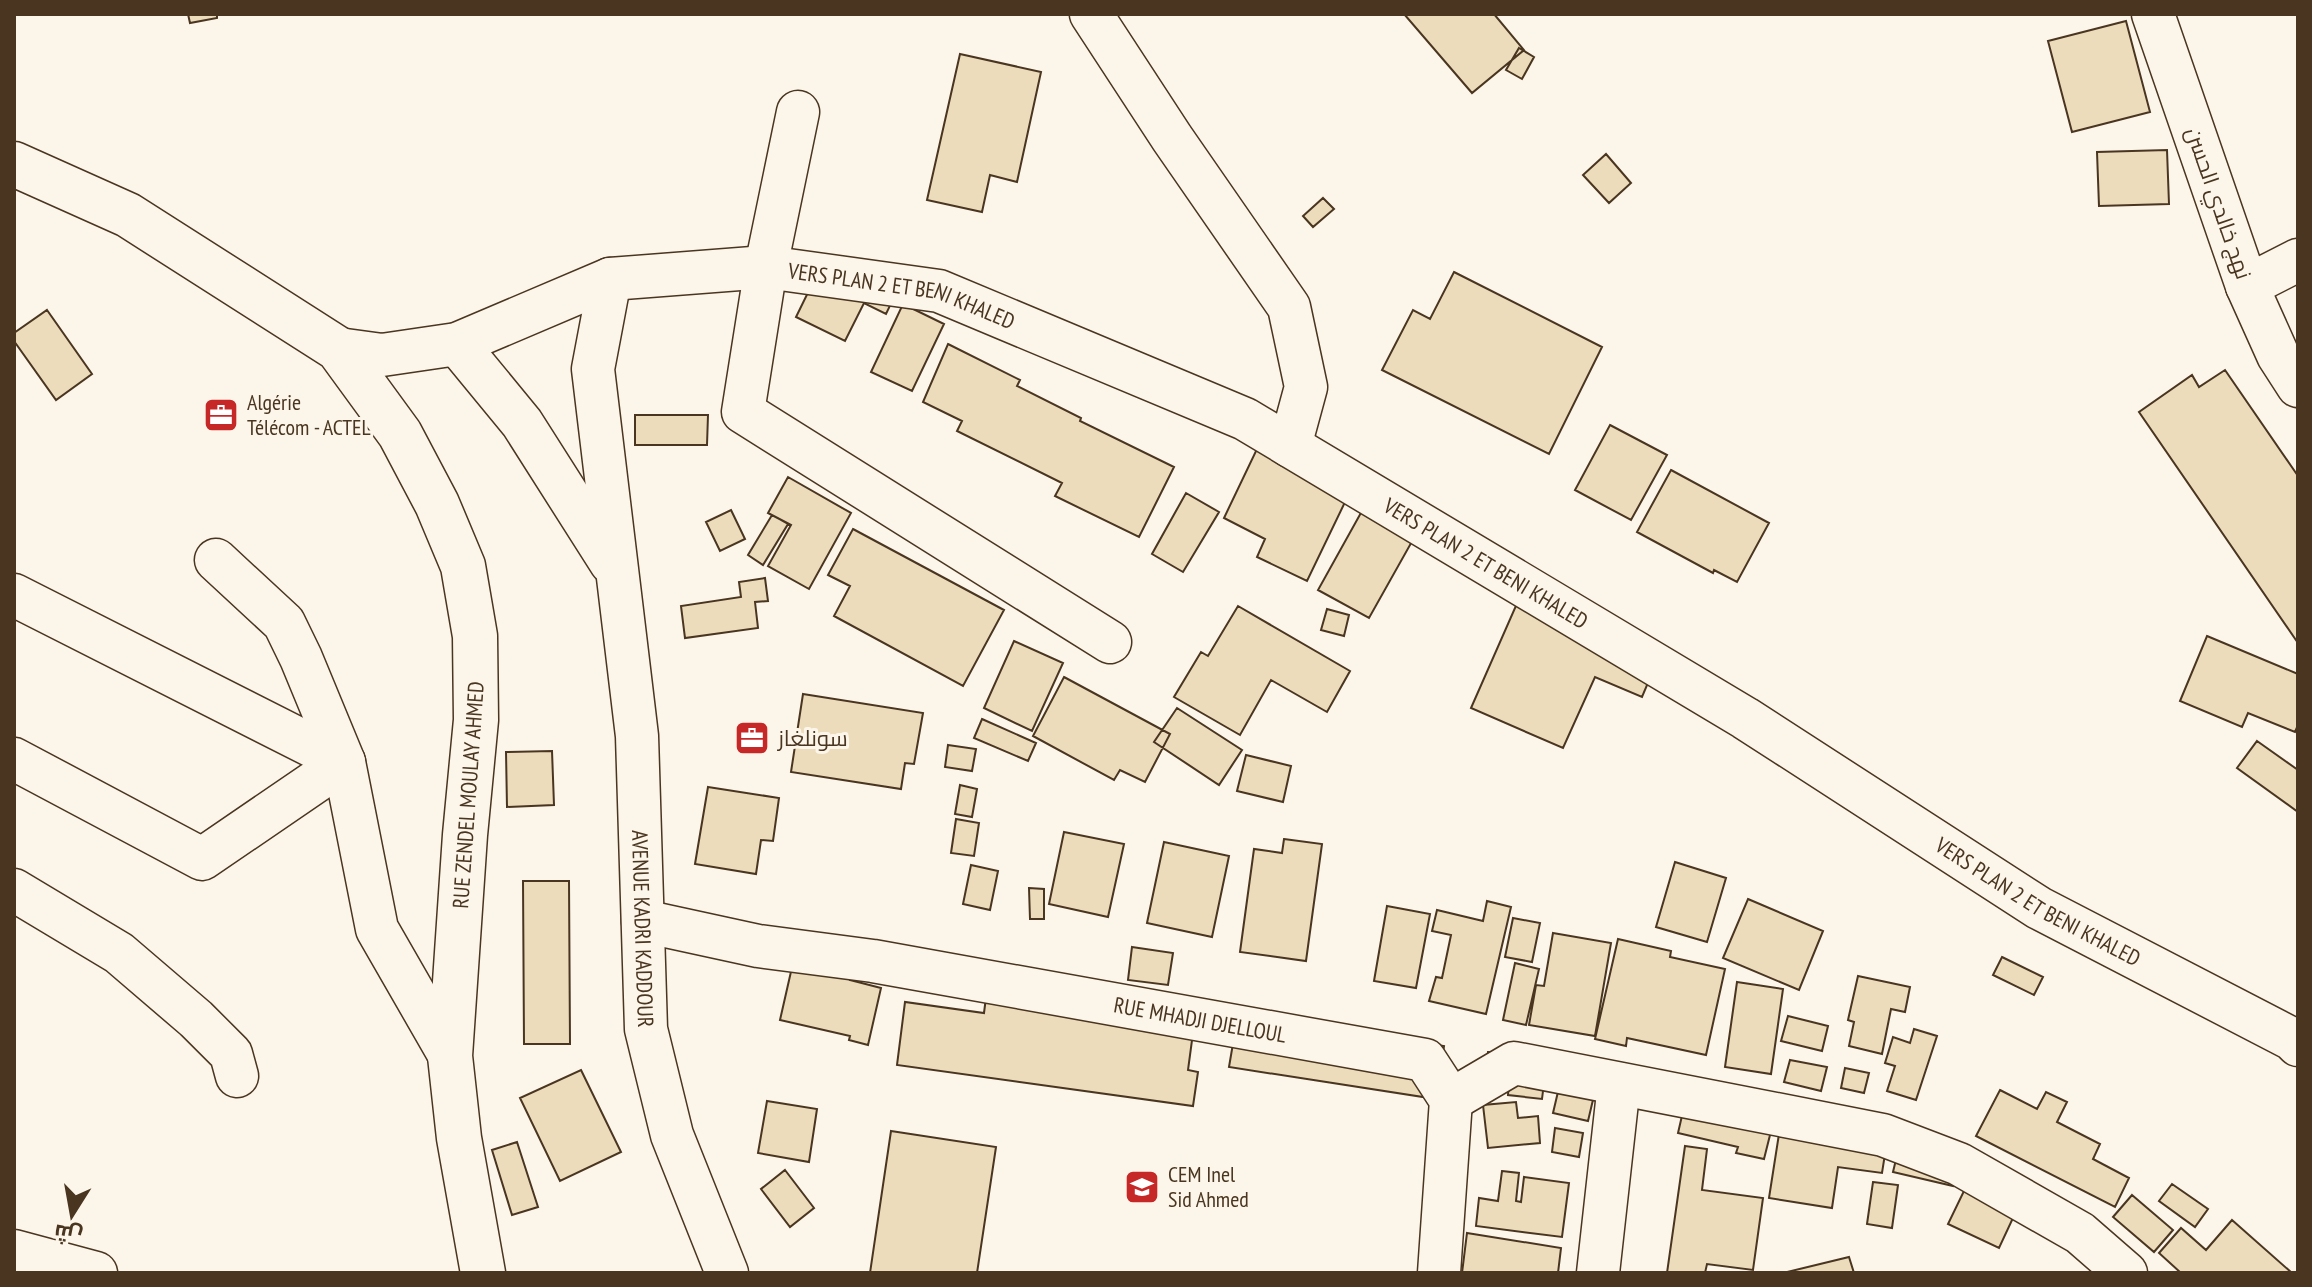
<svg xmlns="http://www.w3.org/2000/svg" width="2312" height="1287" viewBox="0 0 2312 1287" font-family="'PT Sans Narrow',Cairo,sans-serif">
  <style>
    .building { fill: #ecdcbc; stroke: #4a3520; stroke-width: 2 }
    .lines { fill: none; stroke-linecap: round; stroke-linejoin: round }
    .minor-casing { stroke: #4a3520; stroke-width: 45 }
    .major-casing { stroke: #4a3520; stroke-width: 47 }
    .minor { stroke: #fbf6e9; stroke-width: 42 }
    .major { stroke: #fbf6e9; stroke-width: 44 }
    .labels { text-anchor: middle; stroke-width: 6; stroke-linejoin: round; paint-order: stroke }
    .street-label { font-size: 22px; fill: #4a3520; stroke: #fbf6e9 }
    .poi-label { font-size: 22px; fill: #4a3520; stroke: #fbf6e9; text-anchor: start }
  </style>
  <rect width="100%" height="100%" fill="#fbf6e9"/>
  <path class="building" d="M188 14H217V18L190 23Z
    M1404 14H1494L1524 50 1472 93Z
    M2126 21 2150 112 2072 132 2048 41Z
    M1519 48 1534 57 1522 79 1506 70Z
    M960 54 1041 72 1017 182 990 175 982 212 927 200Z
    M2167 150 2169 204 2099 206 2097 152Z
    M1606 154 1631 183 1609 203 1583 175Z
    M1323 198 1334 209 1313 227 1303 216Z
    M820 268 898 289 886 314 864 303 845 341 796 317Z
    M1454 272 1602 347 1549 454 1382 370 1413 310 1430 319Z
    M903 304 944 324 912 391 871 372Z
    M47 310 92 374 56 400 14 341V333Z
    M948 344 1020 380 1017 386 1081 418 1080 421 1174 467 1139 537 1055 496 1062 483 957 431 962 421 923 402Z
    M2225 370 2298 476V643L2139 412 2192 375 2199 387Z
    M635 415H708L707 445H635Z
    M1610 425 1667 455 1631 520 1575 490Z
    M1267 428 1359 473 1307 581 1257 557 1265 539 1224 518Z
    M1671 470 1769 523 1737 582 1714 570 1713 573 1637 532Z
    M788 477 851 513 809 589 768 566 791 525 768 513Z
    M1377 484 1428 513 1369 618 1318 590Z
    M1186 493 1219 512 1183 572 1152 554Z
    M731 510 745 539 720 551 706 522Z
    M772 515 788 524 763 565 748 555Z
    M853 529 1004 610 963 686 834 616 850 586 828 575Z
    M765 578 768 601 755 602 758 628 685 638 681 606 741 597 739 582Z
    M1522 592 1661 652 1642 697 1595 677 1563 748 1471 708Z
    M1238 606 1350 671 1327 712 1271 680 1240 735 1174 697 1201 652 1208 656Z
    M1327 609 1349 615 1344 636 1321 630Z
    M2207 636 2298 674V725L2295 732 2248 713 2242 727 2180 701Z
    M1014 641 1063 663 1032 731 984 708Z
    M1064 677 1170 734 1145 782 1120 770 1114 780 1033 736Z
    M803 694 923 713 914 764 905 763 901 789 791 772Z
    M1177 708 1242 750 1219 785 1154 742Z
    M982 719 1036 743 1028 761 974 738Z
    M2257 741 2298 770V812L2237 768Z
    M948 745 976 749 972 771 945 767Z
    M552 751 554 805 507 807 506 752Z
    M1246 755 1291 766 1283 802 1237 791Z
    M960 785 977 789 972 817 955 814Z
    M708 787 779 798 773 841 761 840 756 874 695 864Z
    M956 819 979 823 974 856 951 853Z
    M1064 832 1124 844 1108 917 1049 904Z
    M1284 839 1322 844 1306 961 1240 952 1254 849 1282 853Z
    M1164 842 1229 856 1212 937 1147 923Z
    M1675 862 1726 878 1707 942 1656 927Z
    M971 865 998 871 990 910 963 904Z
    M523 881H569L570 1044H524Z
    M1029 888 1044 889V919H1030Z
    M1748 899 1823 931 1799 990 1723 958Z
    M1487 901 1511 907 1486 1014 1429 1001 1436 977 1442 978 1451 935 1432 931 1437 910 1483 921Z
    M1387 906 1430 914 1416 988 1374 981Z
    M1513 918 1540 923 1532 962 1505 957Z
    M800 932 858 944 850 980 881 988 868 1045 849 1040 850 1036 780 1020Z
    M1553 933 1611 943 1595 1036 1529 1025 1536 985 1544 986Z
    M1618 939 1671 951 1670 957 1725 969 1706 1055 1627 1038 1626 1046 1595 1039Z
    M1132 947 1173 953 1168 985 1128 980Z
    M2002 957 2043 977 2034 995 1993 975Z
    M1515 963 1539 969 1526 1025 1503 1020Z
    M989 974 1197 1003 1188 1070 1198 1072 1193 1106 897 1065 905 1002 984 1013Z
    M1858 976 1910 987 1905 1012 1891 1009 1882 1054 1849 1046 1854 1022 1848 1020Z
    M1737 982 1783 989 1771 1074 1725 1067Z
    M1238 1014 1444 1046 1436 1099 1229 1067Z
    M1788 1016 1828 1026 1822 1051 1781 1041Z
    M1914 1029 1937 1036 1916 1100 1887 1091 1895 1066 1885 1063 1893 1037 1910 1043Z
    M1488 1052 1547 1059 1542 1099 1508 1095 1509 1082 1485 1079Z
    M1790 1060 1827 1067 1821 1091 1784 1082Z
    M1845 1068 1869 1073 1864 1093 1841 1088Z
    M581 1070 621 1152 560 1181 520 1098Z
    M1561 1079 1596 1087 1588 1121 1553 1113Z
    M1690 1081 1775 1115 1764 1159 1736 1153 1738 1147 1678 1133Z
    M2000 1090 2037 1109 2046 1092 2067 1102 2057 1122 2100 1144 2093 1159 2129 1178 2115 1207 1976 1136Z
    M767 1101 817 1109 809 1162 758 1153Z
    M1516 1102 1518 1118 1538 1116 1540 1143 1488 1148 1483 1105Z
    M1784 1102 1885 1154 1882 1173 1838 1167 1832 1208 1769 1198Z
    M1555 1128 1583 1133 1579 1157 1552 1152Z
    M891 1131 996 1147 977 1273H870Z
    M517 1142 538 1207 512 1215 492 1150Z
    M1963 1144 1953 1186 1893 1172 1899 1147Z
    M1685 1146 1707 1149 1702 1190 1763 1198 1753 1270 1707 1264 1705 1273H1667Z
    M1977 1164 2027 1188 1999 1248 1948 1224Z
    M785 1170 814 1208 790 1227 761 1189Z
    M1502 1171 1519 1173 1516 1201 1521 1202 1524 1177 1569 1183 1562 1237 1476 1226 1479 1198 1498 1201Z
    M1873 1182 1898 1185 1892 1228 1867 1224Z
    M2172 1184 2208 1209 2195 1227 2159 1201Z
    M2132 1195 2173 1230 2154 1252 2113 1217Z
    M2232 1220 2292 1273H2181L2159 1253 2181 1228 2206 1250Z
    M1467 1233 1561 1248 1558 1273H1462Z
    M1849 1257 1854 1273H1783Z"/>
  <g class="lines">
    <g class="minor-casing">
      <g id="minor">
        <path d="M1091 14 1172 138 1289 307 1306 387 1290 446"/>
        <path d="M2153 14 2247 286 2278 355 2298 386"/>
        <path d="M798 112 766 267 743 412 1110 642"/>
        <path id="s1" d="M610 279 593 369 637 736 646 1029 672 1135 727 1273"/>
        <path d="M2247 286 2298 260"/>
        <path d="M457 344 522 423 611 563"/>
        <path id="s2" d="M338 349 382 355 457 344 610 279 766 267 939 291 1245 419 1745 718 2039 908 2292 1039 2298 1045"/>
        <path d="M14 595 344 762 377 929 450 1056"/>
        <path d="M14 759 202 859 344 762 301 658 284 623 216 560"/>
        <path d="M14 890 119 953 196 1019 231 1054 237 1076"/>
        <path id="s3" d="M643 921 758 946 873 961 1425 1060 1451 1100 1439 1273"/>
        <path d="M1451 1100 1514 1063 1883 1135 1959 1164 2080 1233 2126 1273"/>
        <path d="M14 1251 96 1273"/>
        <path d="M1598 1273 1619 1084"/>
      </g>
    </g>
    <g class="major-casing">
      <path id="major" d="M14 164 128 215 338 349 400 434 437 504 463 566 475 636 476 720 465 835 450 1056 459 1138 483 1273"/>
    </g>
    <use href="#minor" class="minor"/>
    <use href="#major" class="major"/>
  </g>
  <defs>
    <g id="office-square" transform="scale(1.8)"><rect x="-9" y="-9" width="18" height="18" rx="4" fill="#c62828" stroke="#fbf6e9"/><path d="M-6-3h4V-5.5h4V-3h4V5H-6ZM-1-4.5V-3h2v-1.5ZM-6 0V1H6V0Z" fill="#fff"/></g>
    <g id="school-square" transform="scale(1.8)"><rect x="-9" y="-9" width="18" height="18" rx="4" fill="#c62828" stroke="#fbf6e9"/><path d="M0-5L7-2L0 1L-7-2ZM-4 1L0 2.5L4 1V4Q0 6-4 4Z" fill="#fff"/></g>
  </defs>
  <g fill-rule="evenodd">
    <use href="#office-square" x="221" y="415"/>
    <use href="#office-square" x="752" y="738"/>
    <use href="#school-square" x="1142" y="1187"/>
  </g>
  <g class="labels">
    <g class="street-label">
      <text transform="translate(2219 203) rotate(71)" y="8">نهج خالدي الحسن</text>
      <text dy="8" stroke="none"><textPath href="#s2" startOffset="582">VERS PLAN 2 ET BENI KHALED</textPath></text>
      <text dy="8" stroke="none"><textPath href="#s2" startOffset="1230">VERS PLAN 2 ET BENI KHALED</textPath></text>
      <text transform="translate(468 795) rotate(-86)" y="8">RUE ZENDEL MOULAY AHMED</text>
      <text dy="8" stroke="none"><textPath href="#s2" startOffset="1878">VERS PLAN 2 ET BENI KHALED</textPath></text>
      <text dy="8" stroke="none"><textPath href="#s1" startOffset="654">AVENUE KADRI KADDOUR</textPath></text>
      <text dy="8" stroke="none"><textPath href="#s3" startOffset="566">RUE MHADJI DJELLOUL</textPath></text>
    </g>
    <g class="poi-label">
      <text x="247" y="410">Algérie<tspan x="247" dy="25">Télécom - ACTEL</tspan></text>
      <text x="778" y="746">سونلغاز</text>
      <text x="1168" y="1182">CEM Inel<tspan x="1168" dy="25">Sid Ahmed</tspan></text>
    </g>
  </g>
  <rect width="2312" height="1287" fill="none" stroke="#4a3520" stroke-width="32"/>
  <g transform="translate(72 1215) rotate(191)" stroke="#fbf6e9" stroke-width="6" paint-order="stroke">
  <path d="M0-6L14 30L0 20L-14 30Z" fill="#4a3520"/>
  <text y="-12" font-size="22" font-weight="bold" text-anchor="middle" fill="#4a3520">ش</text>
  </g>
</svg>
